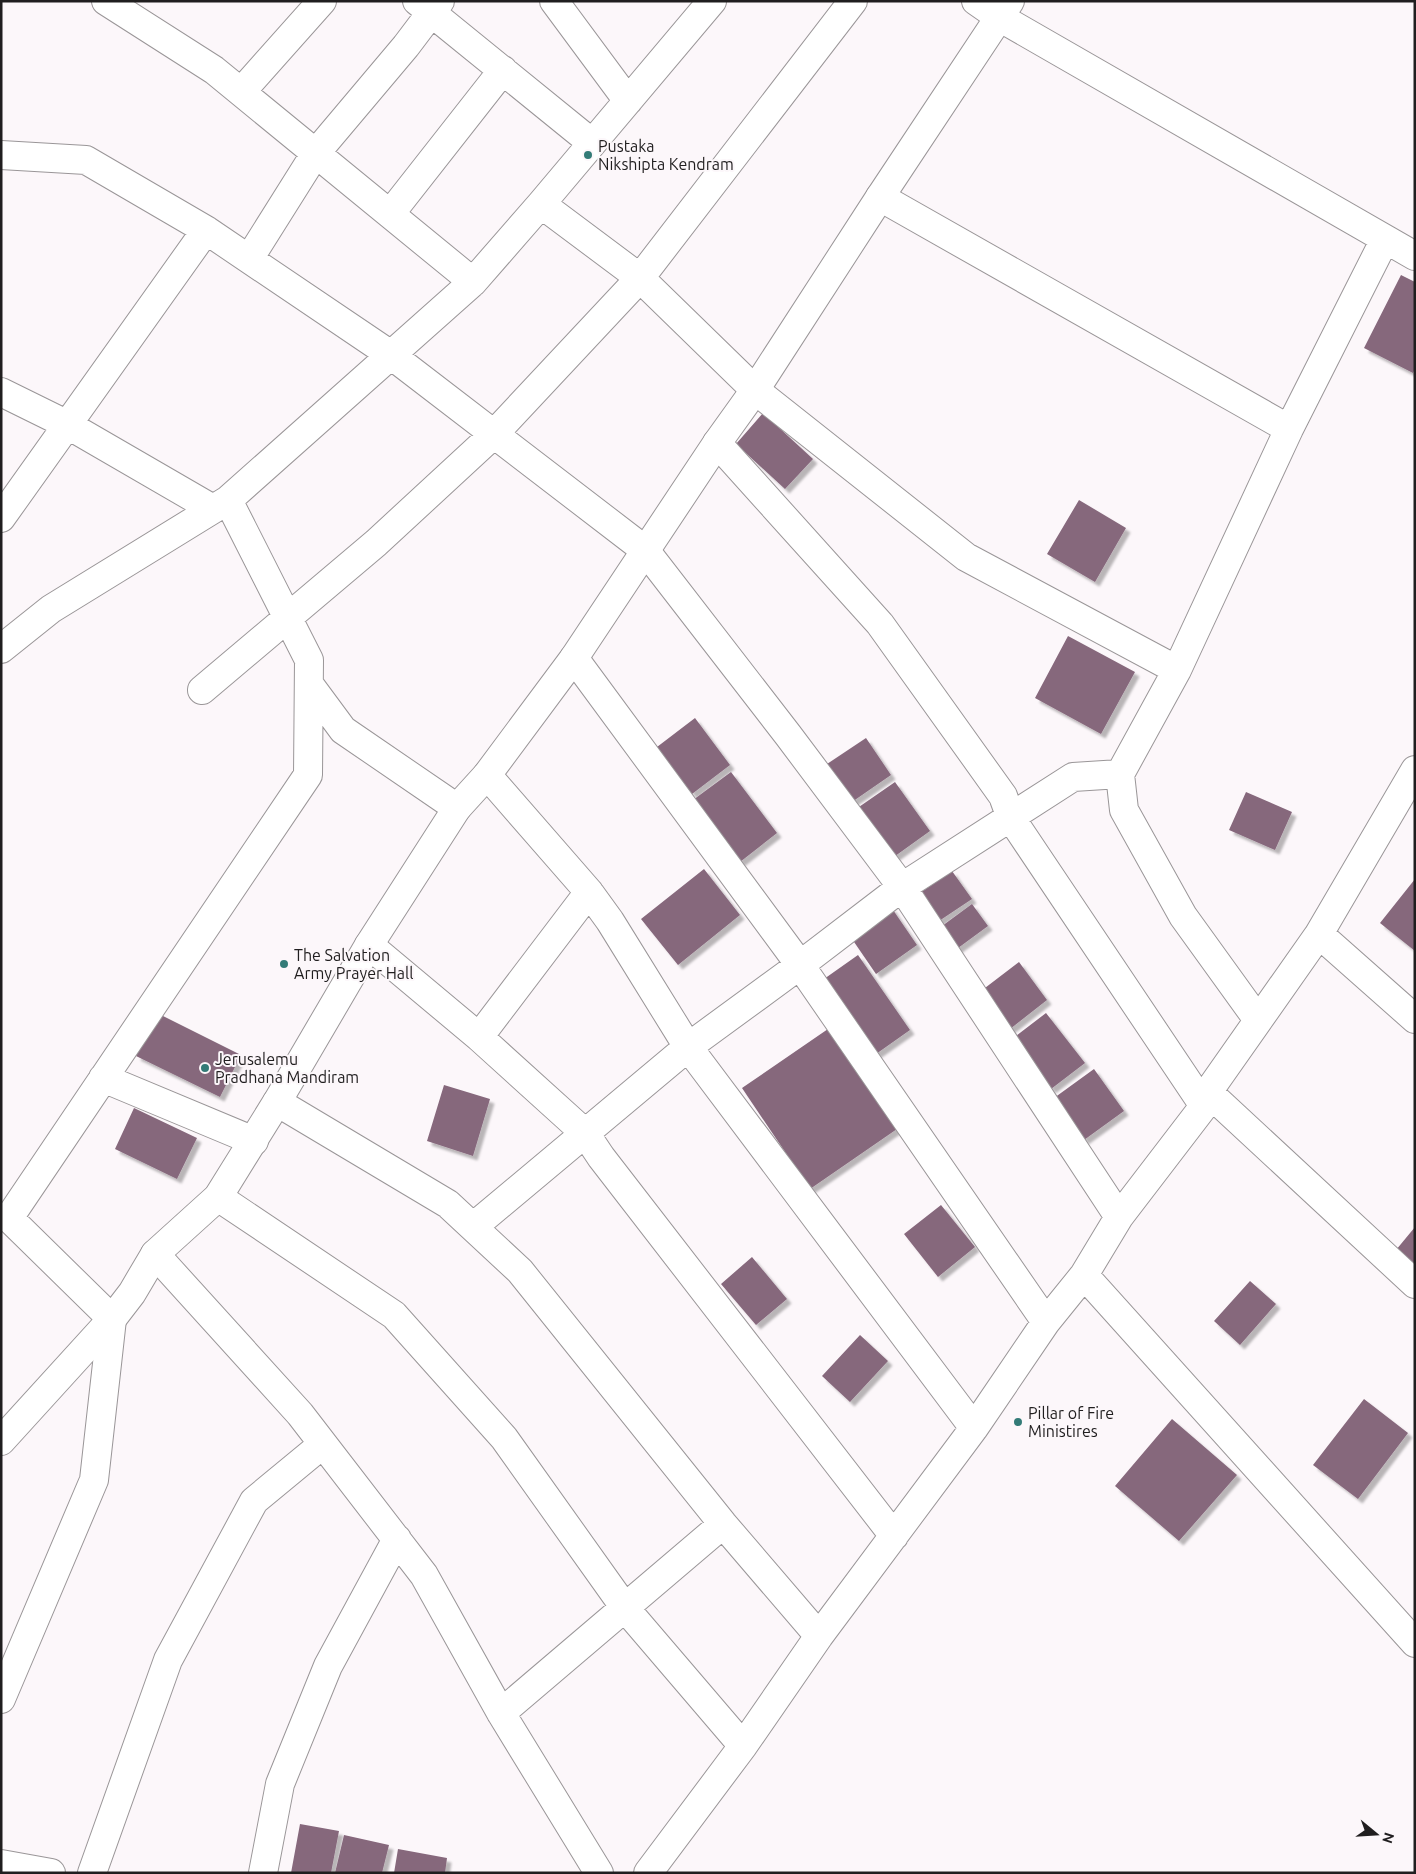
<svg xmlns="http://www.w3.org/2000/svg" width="1416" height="1874" viewBox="0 0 1416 1874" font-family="Ubuntu,sans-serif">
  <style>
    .building { fill: #86687c; filter: url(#shadow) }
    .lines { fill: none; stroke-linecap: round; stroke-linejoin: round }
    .street-casing { stroke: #9a9698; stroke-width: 30 }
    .secondary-casing { stroke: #9a9698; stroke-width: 30 }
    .street { stroke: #fff; stroke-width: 28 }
    .secondary { stroke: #fff; stroke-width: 28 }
    .poi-dot { fill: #337b77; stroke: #fcf7fa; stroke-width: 2 }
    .labels { text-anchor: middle; stroke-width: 4; stroke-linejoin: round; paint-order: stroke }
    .poi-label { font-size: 16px; fill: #201e1f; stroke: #fcf7fa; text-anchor: start }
  </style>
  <defs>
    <filter id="shadow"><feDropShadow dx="4.5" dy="4.5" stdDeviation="1" flood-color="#0004"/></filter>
  </defs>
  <rect width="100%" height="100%" fill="#fcf7fa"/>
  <path class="building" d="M1401 275 1415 282V369L1413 373 1364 348Z
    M763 413 813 459 785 489 736 444Z
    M1079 500 1126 528 1095 582 1047 554Z
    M1068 636 1135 672 1101 734 1035 698Z
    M695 718 730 765 692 794 657 747Z
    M866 738 891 775 849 804 824 766Z
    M731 772 777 833 740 862 693 800Z
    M895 782 930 831 891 859 856 809Z
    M1246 792 1292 812 1275 850 1229 830Z
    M704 869 740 915 678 965 641 919Z
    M952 871 972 899 936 923 917 895Z
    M1415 879V951L1380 923Z
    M972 904 988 926 954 951 938 929Z
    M891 907 917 945 876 974 850 936Z
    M858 955 910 1030 876 1054 824 979Z
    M1019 962 1047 1000 1010 1029 981 991Z
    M157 1013 241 1055 220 1097 136 1056Z
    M1046 1013 1085 1063 1051 1089 1012 1039Z
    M828 1029 897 1129 810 1189 742 1088Z
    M1094 1069 1124 1111 1084 1140 1054 1098Z
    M444 1085 490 1099 473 1156 427 1141Z
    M134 1108 197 1138 177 1179 115 1149Z
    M941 1205 975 1247 938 1277 904 1234Z
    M1415 1227V1266L1396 1250Z
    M752 1257 787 1299 756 1325 721 1284Z
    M1250 1281 1276 1304 1240 1345 1214 1321Z
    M860 1335 888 1361 850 1402 822 1376Z
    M1364 1399 1408 1433 1358 1499 1313 1465Z
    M1172 1419 1237 1475 1179 1541 1115 1486Z
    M300 1824 339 1831 331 1873H291Z
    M344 1835 389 1845 382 1873H335Z
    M398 1849 447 1858 445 1873H394Z"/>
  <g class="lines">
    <g class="street-casing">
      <path id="street" d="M106 1 214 70 473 282
        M417 1 592 143
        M554 1 628 101
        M976 1 999 17 1415 256
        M241 92 322 1
        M1 155 86 160 206 230 391 355 645 550 788 735 902 887 1119 1217
        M541 204 640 278 755 390 966 557 1177 670
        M390 214 503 70
        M249 259 315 154 406 46 440 1
        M1 392 68 425 213 509
        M1289 429 1385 239
        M717 443 880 624 1003 796 1011 818 1204 1106
        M1 518 206 230
        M1 649 51 609 228 500
        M574 658 800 965 1046 1322
        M309 684 343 730 457 808
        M202 690 376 543 494 434 640 278 853 1
        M1120 774 1124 810 1183 916 1258 1020
        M487 775 589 892 610 921 688 1047 974 1428
        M1319 934 1415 1019
        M369 945 479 1037 585 1133 601 1157 894 1536
        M479 1037 589 892
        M103 1078 254 1141
        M1208 1092 1415 1284
        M277 1102 448 1204 520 1271 723 1524 819 1636
        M218 1197 394 1315 504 1438 625 1608 743 1746
        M473 1227 688 1047 800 965 902 887 1073 777 1120 774 1177 670 1289 429 880 197
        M155 1254 300 1414 424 1575 501 1713 599 1873
        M1084 1275 1415 1643
        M1 1699 94 1480 112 1319 9 1218 308 775 309 660 228 500 473 282 541 204 712 1
        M501 1713 723 1524
        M1 1864 51 1873
        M92 1873 168 1660 254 1501 323 1444
        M263 1873 280 1784 328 1666 397 1539
        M648 1873 743 1746 819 1636 974 1428 1046 1322 1084 1275 1119 1217 1204 1106 1208 1092 1319 934 1415 770"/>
    </g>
    <g class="secondary-casing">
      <path id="secondary" d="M1 1441 112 1319 132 1293 155 1254 218 1197 277 1102 369 945 457 808 487 775 574 658 717 443 755 390 880 197 1010 1"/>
    </g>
    <use href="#street" class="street"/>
    <use href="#secondary" class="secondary"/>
  </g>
  <g class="poi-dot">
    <circle cx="588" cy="155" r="5"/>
    <circle cx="284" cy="964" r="5"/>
    <circle cx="205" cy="1068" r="5"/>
    <circle cx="1018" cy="1422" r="5"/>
  </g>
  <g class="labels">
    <g class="poi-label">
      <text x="598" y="152">Pustaka<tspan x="598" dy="18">Nikshipta Kendram</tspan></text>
      <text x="294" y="961">The Salvation<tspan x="294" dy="18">Army Prayer Hall</tspan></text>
      <text x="215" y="1065">Jerusalemu<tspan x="215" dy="18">Pradhana Mandiram</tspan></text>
      <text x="1028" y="1419">Pillar of Fire<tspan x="1028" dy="18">Ministires</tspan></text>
    </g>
  </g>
  <rect width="1416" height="1874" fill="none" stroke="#201e1f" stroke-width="5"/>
  <g transform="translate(1376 1834) rotate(108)" stroke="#fcf7fa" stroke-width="4" paint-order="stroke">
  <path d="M0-4L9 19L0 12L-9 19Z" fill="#201e1f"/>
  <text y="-8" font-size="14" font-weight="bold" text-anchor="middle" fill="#201e1f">N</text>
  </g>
</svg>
